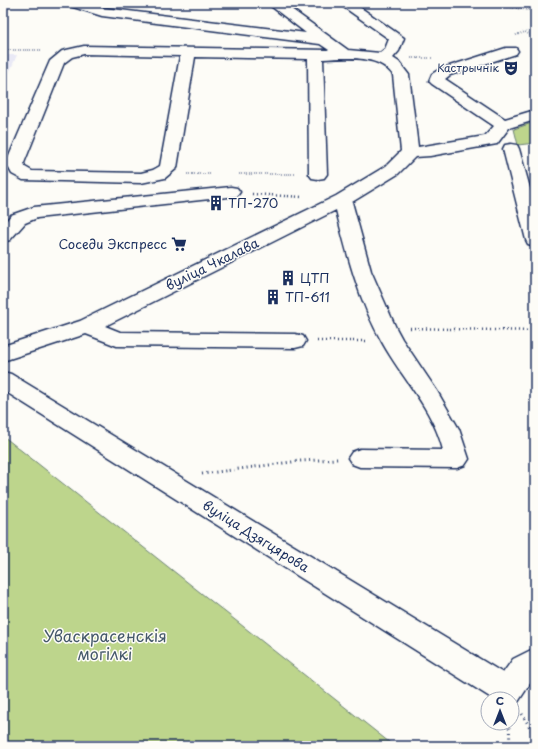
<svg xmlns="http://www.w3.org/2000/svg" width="538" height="749" viewBox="0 0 538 749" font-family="'Playpen Sans',sans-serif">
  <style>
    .built { fill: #e9e9f5 }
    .green { fill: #bdd58c; stroke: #6c8275 }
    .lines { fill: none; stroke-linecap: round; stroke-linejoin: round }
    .minor-casing { stroke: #1b2f5e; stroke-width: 3 }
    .path-far2 { stroke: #1b2f5e; stroke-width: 2; stroke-dasharray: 0.5 2; stroke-linecap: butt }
    .path-far1 { stroke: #1b2f5e; stroke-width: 2.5; stroke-dasharray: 1 3; stroke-linecap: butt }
    .path { stroke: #1b2f5e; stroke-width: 3; stroke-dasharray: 1 3.5; stroke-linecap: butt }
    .minor { fill: #fdfcf7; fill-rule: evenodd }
    .labels { text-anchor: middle; stroke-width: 3; stroke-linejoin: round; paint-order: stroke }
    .far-poi-label { font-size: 11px; fill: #1b2f5e; stroke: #fdfcf7; text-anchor: end }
    .poi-label { font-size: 13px; fill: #1b2f5e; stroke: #fdfcf7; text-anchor: start }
    .street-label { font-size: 13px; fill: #1b2f5e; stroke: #fdfcf7 }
    .near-park-label { font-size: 16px; fill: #44586a; stroke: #fdfcf7 }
  </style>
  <rect width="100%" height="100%" fill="#fdfcf7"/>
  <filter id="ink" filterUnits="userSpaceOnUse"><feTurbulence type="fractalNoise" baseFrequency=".025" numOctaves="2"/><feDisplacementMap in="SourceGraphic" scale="8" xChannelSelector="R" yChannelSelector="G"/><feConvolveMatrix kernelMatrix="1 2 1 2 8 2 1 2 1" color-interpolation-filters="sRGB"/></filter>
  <g filter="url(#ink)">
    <path class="built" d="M3 55H17L3 87Z"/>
    <path class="green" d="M535 122V143L518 145 514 129Z
      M3 436 394 746H3Z"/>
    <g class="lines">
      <g class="minor-casing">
        <path id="minor" d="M68 3H89L104 8 306 33 267 3H283L348 50 380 53 385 49 389 39 338 3H354L404 38 399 51 393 58 399 62 409 75 418 147 485 136 494 126 432 84 429 81 432 74 440 69 506 48H516L518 51 516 54 450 75 445 79 505 119 535 110V120L509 128 497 144 430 156 415 157 398 174 352 202 371 271 396 328 402 339 437 391 459 429 469 459 465 465 457 468 360 467 352 464 348 458 352 452 360 449 443 450C433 409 401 377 382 342 359 301 347 255 336 210L105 326 120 332 295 334 303 336 306 341 303 346 295 348 117 346 86 334 3 361V346L80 321 336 196 386 166 401 151 393 75C379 54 345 58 323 59L327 174 324 178 318 179 312 178 309 174 308 59 195 57 177 168 165 178 141 183 23 180 12 174 6 163 50 61 62 51 84 46 329 50 320 44 102 16 70 6ZM84 54 180 56 160 166 153 170 141 173 32 171 25 167 24 163 64 63 72 57Z
          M511 144 517 145 519 149 535 206V246L528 244 526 240 503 149 505 145Z
          M231 187 237 188 240 192 237 196 37 218 25 223 10 240 3 242V225L11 215 34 207Z
          M3 372 11 374 503 673 513 659 535 648V676L518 702 512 704V699H493L3 390Z"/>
      </g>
      <path class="path-far2" d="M484 3 535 11
        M516 35 525 32 535 37
        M3 50H42
        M411 58H432
        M187 174H210
        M239 174H296"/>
      <path class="path-far1" d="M252 194 303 197
        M410 328 535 331
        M317 341H366"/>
      <path class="path" d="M202 474 299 461 338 459
        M522 714 535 736
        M509 723 510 746"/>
      <use href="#minor" class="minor"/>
    </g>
  </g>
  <defs>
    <g id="theatre-bare" transform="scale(1.2)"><path d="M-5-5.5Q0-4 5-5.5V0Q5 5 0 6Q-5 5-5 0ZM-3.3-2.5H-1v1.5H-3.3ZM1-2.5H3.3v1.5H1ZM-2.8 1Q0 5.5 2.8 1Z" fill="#1b2f5e" stroke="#fdfcf7" stroke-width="2.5" paint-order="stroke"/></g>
    <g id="building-bare" transform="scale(1.2)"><path d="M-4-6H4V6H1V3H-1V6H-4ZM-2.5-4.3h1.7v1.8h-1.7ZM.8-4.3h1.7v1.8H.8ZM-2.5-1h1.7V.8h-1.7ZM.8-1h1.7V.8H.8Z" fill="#1b2f5e" stroke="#fdfcf7" stroke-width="2.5" paint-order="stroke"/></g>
    <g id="supermarket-bare" transform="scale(1.2)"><path d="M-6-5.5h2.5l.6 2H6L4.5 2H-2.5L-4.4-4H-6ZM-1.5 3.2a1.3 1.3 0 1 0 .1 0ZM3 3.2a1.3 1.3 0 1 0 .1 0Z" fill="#1b2f5e" stroke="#fdfcf7" stroke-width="2.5" paint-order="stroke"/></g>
  </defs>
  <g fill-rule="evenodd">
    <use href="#theatre-bare" x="511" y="68"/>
    <use href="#building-bare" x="216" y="203"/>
    <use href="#supermarket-bare" x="179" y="244"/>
    <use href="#building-bare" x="288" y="278"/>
    <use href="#building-bare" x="273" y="297"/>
  </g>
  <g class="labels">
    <g class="far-poi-label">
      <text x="499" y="72">Кастрычнік</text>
    </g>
    <g class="poi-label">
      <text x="228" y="208">ТП-270</text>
      <text x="167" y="249" text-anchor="end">Соседи Экспресс</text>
      <text x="300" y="283">ЦТП</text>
      <text x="285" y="302">ТП-611</text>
    </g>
    <g class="street-label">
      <text transform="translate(212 264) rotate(-26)" y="5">вуліца Чкалава</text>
      <text transform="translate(256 536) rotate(32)" y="5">вуліца Дзягцярова</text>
    </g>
    <g class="near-park-label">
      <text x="105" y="642">Уваскрасенскія<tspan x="105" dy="18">могілкі</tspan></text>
    </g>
  </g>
  <rect width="538" height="749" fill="none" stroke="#fdfcf7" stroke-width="16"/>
  <rect x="8" y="8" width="522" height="733" fill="none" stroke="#1b2f5e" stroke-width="1.5" filter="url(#ink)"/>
  <g transform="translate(500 711)"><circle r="19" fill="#fdfcf7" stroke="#a3aaba"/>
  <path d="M0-3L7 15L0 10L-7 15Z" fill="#1b2f5e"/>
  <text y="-6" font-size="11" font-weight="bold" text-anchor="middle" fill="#1b2f5e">С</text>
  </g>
</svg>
